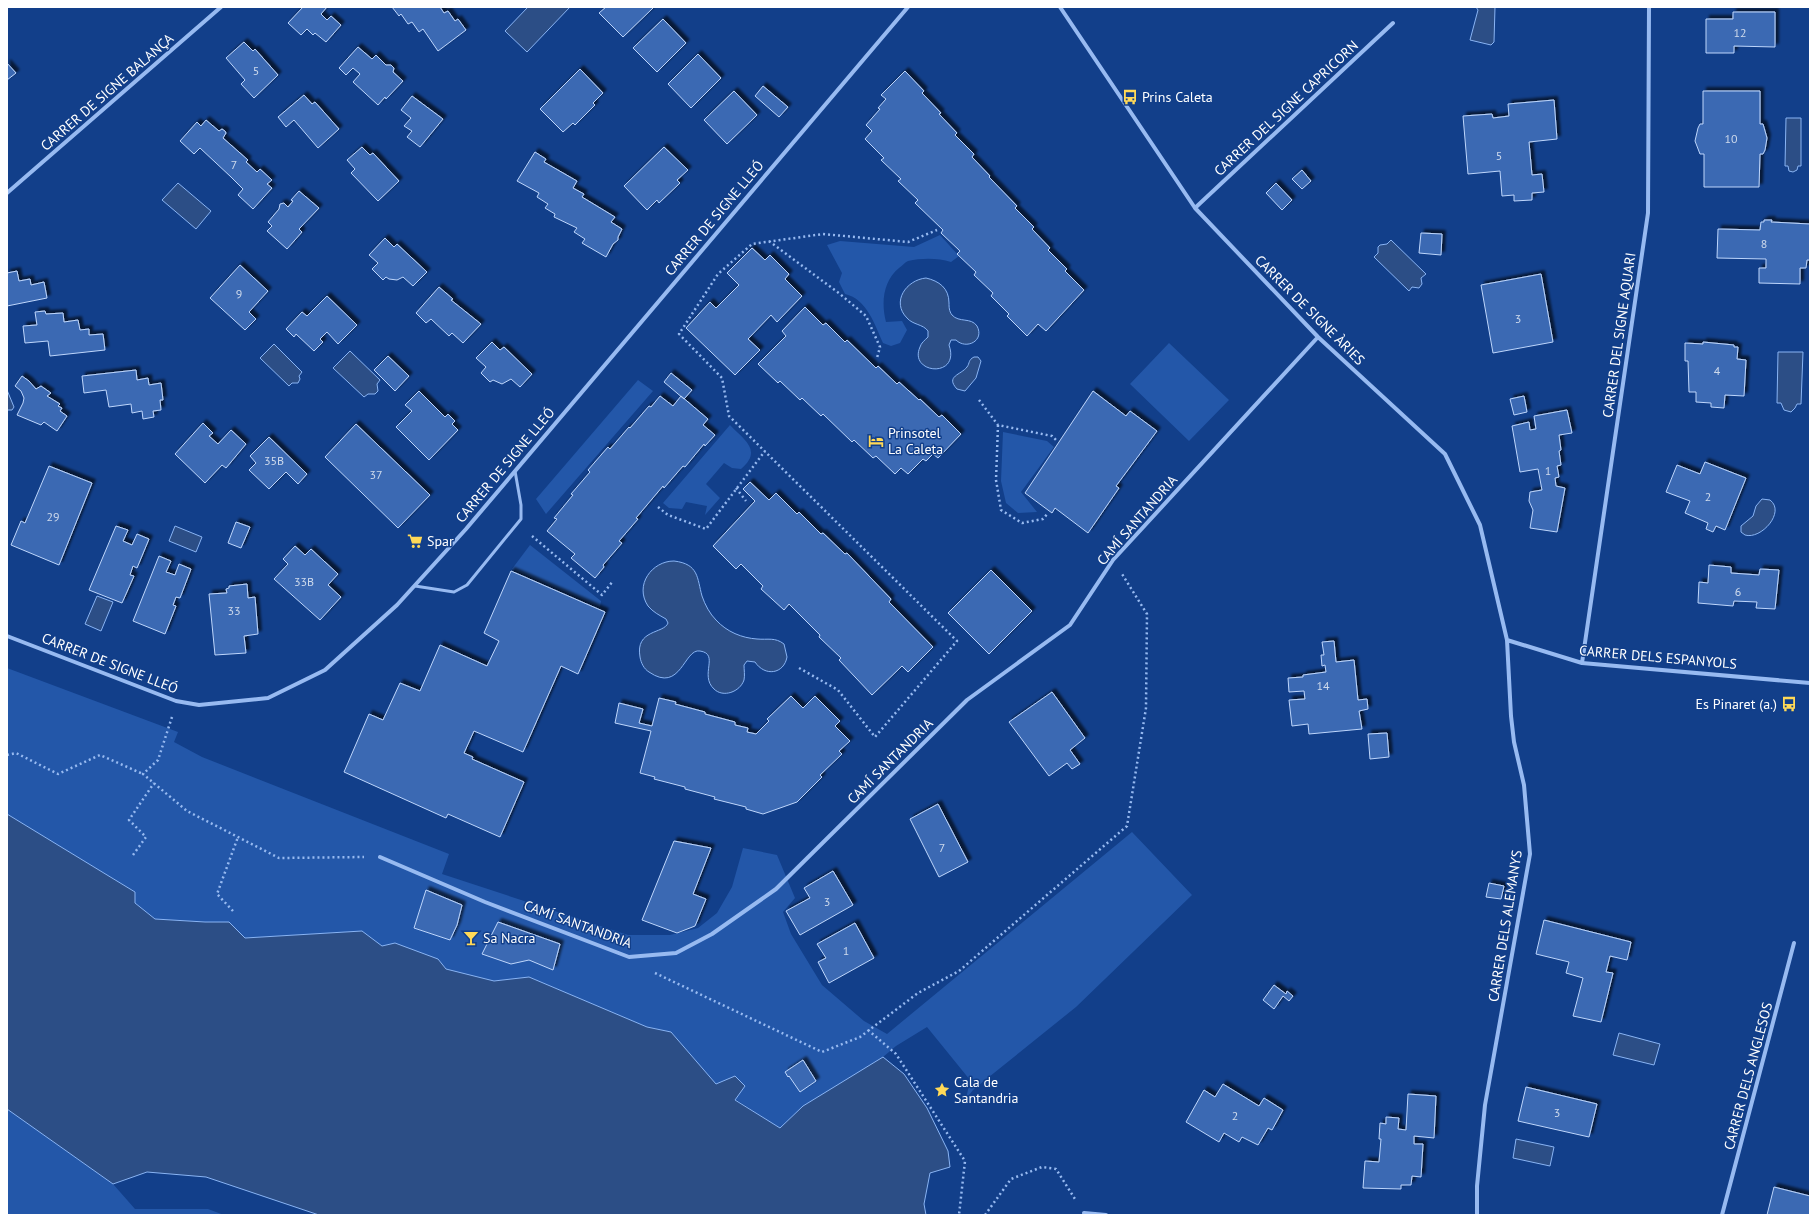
<svg xmlns="http://www.w3.org/2000/svg" width="1817" height="1222" viewBox="0 0 1817 1222" font-family="'PT Sans',sans-serif">
  <style>
    .green { fill: #2357a9 }
    .water { fill: #2c4e86; stroke: #89b4f4 }
    .building { fill: #3a69b3; stroke: #bed6fc; filter: url(#shadow) }
    .lines { fill: none; stroke-linecap: round; stroke-linejoin: round }
    .path { stroke: #97baf1; stroke-width: 2.5; stroke-dasharray: 2 3; stroke-linecap: butt }
    .lane { stroke: #97baf1; stroke-width: 3 }
    .street { stroke: #97baf1; stroke-width: 4 }
    .labels { text-anchor: middle; stroke-width: 3; stroke-linejoin: round; paint-order: stroke }
    .number-label { font-size: 12px; fill: #cedaec }
    .street-label { font-size: 14px; fill: #fff; stroke: #123f8a }
    .poi-label { font-size: 14px; fill: #fff; stroke: #123f8a; text-anchor: start }
  </style>
  <defs>
    <filter id="shadow"><feDropShadow dx="3.5" dy="-3.5" stdDeviation="1" flood-color="#0009"/></filter>
  </defs>
  <rect width="100%" height="100%" fill="#123f8a"/>
  <path class="green" d="M940 235 959 256 951 262C938 258 922 258 908 261 905 262 902 266 899 268 883 281 881 303 886 322L902 321 907 330 900 343 891 346 883 343C875 325 867 299 845 294L839 282 842 273 827 245 840 241 914 247Z
    M1169 343 1229 400 1189 441 1130 384Z
    M638 380 653 391 546 514 536 499Z
    M730 425C744 440 763 450 741 469L732 468 724 463 706 484 720 498 705 515 707 506 686 502 682 509 669 508 663 503Z
    M1003 432 1047 441 1054 447 1021 492 1037 512 1018 513 1006 503 1001 481Z
    M530 545 601 601 600 607 512 569Z
    M7 668 178 732 174 742 202 757 449 854 442 874 628 935H670L698 928 717 913 732 887 743 848 777 855 795 898 783 912 791 934 822 985 864 1021 887 1034 1132 832 1192 895 1076 1007 984 1081 973 1090 966 1099 970 1080 927 1027 896 1046 883 1057 834 1088 803 1106 780 1128 735 1099 716 1084 671 1032 647 1027 529 977 494 981 446 969 438 959 382 946 362 931 245 938 229 922H205L155 919 135 903V892L7 814Z
    M7 1109 113 1184 135 1209H208L224 1215H7Z"/>
  <path class="water" d="M528 7H570L527 52 505 31Z
    M1476 7H1495L1494 42 1491 45 1470 40 1478 10Z
    M1786 118H1801V166H1798L1797 170 1793 172 1789 171 1788 166H1785Z
    M178 183 211 211 196 229 162 200Z
    M1391 240 1426 274 1421 278 1422 284 1419 288 1412 287 1409 291 1374 257 1378 253V247L1380 245 1387 244Z
    M926 278C939 281 949 288 949 303 949 307 949 311 952 315 959 323 971 317 977 326 985 341 966 350 956 340H951L949 345C961 379 908 374 920 347 921 343 925 340 928 337V331C923 324 913 325 907 318 891 302 906 280 926 278Z
    M274 344 302 372 299 376 300 379 298 383H292L289 386 260 358Z
    M350 351 380 380 377 384 378 391 375 394H368L364 397 333 368Z
    M1778 352H1803L1801 404H1797L1795 408 1791 412 1784 410 1781 403H1777Z
    M974 357H978L981 361 976 378 965 391 957 389C945 376 961 375 967 367 970 363 968 360 974 357Z
    M7 390 14 407 12 410H7Z
    M1762 499 1770 500C1786 512 1761 540 1745 535L1741 532V526L1753 516 1756 506Z
    M175 526 202 537 196 552 169 541Z
    M674 561C699 564 697 578 702 596 705 605 710 614 716 620 727 632 742 638 757 639 768 640 775 637 784 644L787 657C784 674 765 677 755 662L747 661 744 665C744 670 745 675 744 680 740 692 723 698 714 689 699 675 720 654 700 651 684 648 681 694 649 672 644 669 641 663 640 657 635 629 664 634 668 623L666 619C659 615 653 612 648 606 634 585 652 561 674 561Z
    M97 596 113 602 101 631 85 624Z
    M7 814 135 892V903L155 919 205 922H229L245 938 362 931 382 946 395 943 438 959 446 969 494 981 529 977 647 1027 671 1032 716 1084 735 1076 745 1086 735 1100 780 1128 803 1106 883 1057 904 1074 927 1108 948 1151 950 1167 930 1173 924 1204 926 1215H319L206 1177 147 1172 113 1184 7 1109Z
    M1619 1033 1660 1044 1654 1065 1613 1055Z
    M1516 1139 1554 1147 1550 1166 1513 1158Z"/>
  <path class="building" d="M303 7H327L321 14 327 20 331 16 341 25 326 42 315 33 313 35 307 29 301 35 288 23Z
    M392 7H440L444 13 448 11 455 21 458 19 466 30 438 51 423 29 419 32 412 22 408 24 401 14 399 16Z
    M606 7H651L653 8 623 37 599 13Z
    M1733 12H1775V47L1734 46V53H1706V19H1733Z
    M663 19 686 43 657 72 633 48Z
    M244 42 253 51 255 49 278 75 254 98 241 84 245 80 226 58Z
    M358 47 372 59 376 55 386 65H391L394 68 393 72 403 81 386 99 385 97 378 105 353 82 360 74 359 73 353 68 346 75 339 68Z
    M698 54 721 78 691 108 668 84Z
    M7 63 16 73 7 80Z
    M580 69 603 93 593 103 595 105 575 125 573 123 563 132 540 109Z
    M905 71 924 91 922 93 941 113 939 114 957 133 955 135 974 154 972 157 990 176 989 177 1017 206 1015 208 1034 227 1032 229 1050 248 1048 250 1067 269 1065 271 1084 290 1046 331 1038 324 1027 336 1007 316 1009 314 991 296 993 293 974 275 976 272 957 254 960 251 941 233 943 230 915 203 918 200 898 181 901 179 881 160 884 158 865 139 872 131 866 125 880 109 878 108 886 99 881 95Z
    M763 86 788 107 779 117 755 96Z
    M734 91 757 115 727 144 704 120Z
    M1703 91H1760V124H1763L1767 138 1765 150 1763 154H1760L1759 187H1704V154H1700L1695 141 1698 128 1700 124H1703Z
    M304 95 312 104 315 102 339 129 318 148 294 120 286 127 278 117Z
    M412 96 443 119 420 147 407 137 412 131 404 126 411 118 401 110Z
    M1554 100 1557 139 1529 142 1532 175 1542 174 1544 192 1532 193V200L1514 201V195L1502 196 1500 171 1468 174 1463 116 1492 114 1493 118 1509 116 1508 104Z
    M206 120 219 131 222 129 225 131 226 133 223 138 248 160 246 162 257 172 260 169 272 180 267 184 272 188 253 209 238 195 243 189 231 177 200 148 194 154 180 141 197 122 201 126Z
    M362 147 370 155 373 153 399 181 378 201 351 173 355 169 347 160Z
    M664 147 688 170 677 180 680 183 659 203 657 200 647 210 624 186Z
    M535 152 546 159 544 162 577 181 573 188 584 194 582 197 615 217 611 222 622 229 618 237V240L613 244 606 257 582 243 585 239 574 232 577 228 554 217 555 214 545 208 548 204 537 197 539 193 517 181Z
    M1302 170 1311 181 1302 189 1292 179Z
    M1276 183 1292 200 1282 210 1266 193Z
    M299 191 319 208 299 229 302 232 287 249 267 231 272 226 268 222 279 209 280 204 284 203 288 207 293 201 291 200Z
    M1764 220H1772L1771 222 1810 224V260H1807L1806 268H1800V284L1759 283V268H1766V259L1717 258 1718 229 1760 230 1761 222H1764Z
    M1421 233 1442 234 1441 255 1419 253Z
    M385 238 394 247 397 244 427 272 413 286 403 277 397 280 389 279 386 277 383 280 372 269 378 263 369 255Z
    M752 248 765 260 770 255 789 274 785 279 802 296 777 322 771 315 748 339 760 350 735 375 686 328 710 302 716 308 739 285 727 273Z
    M240 265 268 291 249 312 256 319 245 330 210 298Z
    M17 271 19 281 30 279 31 285 44 282 47 298 7 306V273Z
    M1541 274 1553 342 1493 353 1481 285Z
    M439 287 453 299 451 300 481 324 463 343 452 333 449 336 431 319 426 323 416 313Z
    M327 296 357 325 338 344 327 332 320 339 323 342 314 351 296 334 294 337 286 329 302 312 307 316Z
    M805 307 823 325 826 323 845 342 847 340 876 368 878 366 897 384 899 382 919 400 920 399 939 417 942 415 961 434 938 458 933 454 926 461 923 459 908 474 901 468 895 474 876 456 873 458 854 440 852 442 823 414 821 416 802 398 800 400 780 381 778 383 758 364 786 336 782 331Z
    M45 311 46 314 63 313 64 322 78 320 80 330 89 329V335L103 334 105 350 50 356 48 341 25 343 23 326 37 325 35 312Z
    M492 342 500 350 504 347 532 374 520 387 511 379 502 384 493 380 490 382 481 373 486 367 476 358Z
    M1703 342 1734 345V347H1738L1737 359 1746 360 1744 396 1725 395 1724 408 1711 407V403L1696 402V392H1689L1688 361H1685V343L1703 344Z
    M388 356 409 376 395 391 374 370Z
    M136 370 137 380 148 378 149 385 161 383 163 400H160L161 410 153 411 154 417 143 419 142 411 132 413 131 404 109 407 106 390 84 393 82 376Z
    M671 373 692 390 684 399 664 382Z
    M22 376 29 381 36 389 41 386 51 393 47 396 60 404 58 406 62 408 60 411 67 416 57 431 44 422 41 425 17 415 23 403 24 398 21 391 15 386Z
    M419 391 445 417 448 414 455 421 452 424 458 430 429 460 396 427 412 411 405 405Z
    M1093 391 1126 416 1130 411 1157 431 1116 486 1119 488 1088 533 1055 508 1052 513 1025 493Z
    M660 396 673 406 681 396 708 419 703 425 715 435 705 446 704 444 685 467 683 466 664 488 663 486 636 518 638 519 619 541 622 543 603 565 604 567 595 578 571 558 575 554 547 531 557 519 554 518 573 495 571 494 590 472 588 470 608 447 610 449 629 427 630 428 649 406 651 407Z
    M1524 396 1527 412 1514 415 1510 399Z
    M1567 410 1572 433 1559 435 1561 450 1559 451 1561 465 1557 466 1559 477 1555 478 1556 486 1565 488 1557 532 1530 528 1533 510 1529 501 1530 492 1542 490 1538 469 1520 472 1512 426 1529 422 1530 430 1536 429 1534 416Z
    M203 423 213 433 209 436 218 444 231 430 246 444 226 468 222 465 205 483 175 454Z
    M356 424 430 495 398 528 325 457Z
    M269 437 307 474 298 484 286 472 269 489 249 470 256 463 250 456Z
    M1705 462 1746 478 1725 530 1716 526 1713 532 1706 529 1708 523 1685 513 1690 501 1666 492 1677 465 1700 474Z
    M49 466 92 483 59 565 11 545 21 521 25 523Z
    M750 482 769 500 776 493 797 514 799 512 821 534 823 533 845 554 847 553 891 599 889 602 933 647 908 672 902 666 872 695 839 660 841 658 819 637 820 635 789 604 784 610 761 589 763 586 741 564 736 569 713 546 755 501 743 489Z
    M236 522 250 527 241 548 228 543Z
    M116 526 128 530 123 541 132 545 137 534 149 539 137 568 133 566 130 575 134 576 122 603 89 590Z
    M295 546 305 555 311 549 338 574 328 585 341 597 320 620 274 579 288 564 283 559Z
    M159 556 171 561 166 572 175 575 179 564 191 569 180 598 176 597 173 605 176 606 165 634 133 621Z
    M1709 565 1731 567V573L1759 575 1760 569 1779 570 1775 609 1756 608 1757 602 1734 601 1733 606 1698 603 1699 582 1708 583Z
    M991 570 1032 611 989 654 948 613Z
    M511 571 605 612 578 674 561 666 523 752 474 731 464 753 473 757 472 759 524 782 500 837 448 814 446 818 344 772 369 714 383 720 400 683 420 691 440 645 487 666 499 641 484 633Z
    M247 584 248 598 255 597 258 634 244 636 246 653 215 655 209 594 227 593 226 589 229 588V586Z
    M1334 641 1336 662 1354 660 1358 700 1367 699 1368 709 1359 711 1362 729 1309 734 1308 724 1292 726 1289 700 1305 699 1304 691 1289 692 1288 678 1303 677V675L1326 672 1325 665 1322 666 1321 655H1324L1322 642Z
    M1052 692 1085 738 1070 750 1080 764 1072 769 1067 763 1049 776 1009 722Z
    M791 696 803 708 815 696 840 721 835 726 850 741 839 751 842 754 820 775 822 777 797 802 763 814 746 809V807L714 799 715 797 685 789V787L654 779 655 777 640 773 651 731 615 723 619 703 643 709 639 723 652 726 659 698 676 702 675 704 705 712V714L735 722V725L748 728 747 732 756 734 769 721 767 719Z
    M1387 733 1389 757 1370 759 1368 734Z
    M938 804 968 862 939 877 910 819Z
    M674 841 711 848 693 894 706 899 695 926 677 933 642 920Z
    M833 871 853 905 800 935 786 911 810 898 804 888Z
    M1489 883 1504 886 1501 899 1486 897Z
    M426 890 462 905 457 925 450 940 414 928Z
    M1544 920 1631 942 1627 960 1610 956 1606 972 1613 973 1601 1022 1573 1016 1583 978 1566 973 1569 962 1536 954Z
    M498 922 560 944 553 970 529 960 511 964 482 954Z
    M855 923 874 958 829 983 818 962 826 958 817 944Z
    M1274 985 1286 994 1287 991 1293 996 1289 1001 1283 996 1274 1009 1263 1000Z
    M803 1060 816 1081 800 1092 789 1076 788 1077 785 1072Z
    M1223 1084 1259 1106 1264 1098 1283 1110 1272 1130 1268 1128 1258 1145 1242 1137 1239 1142 1224 1133 1219 1142 1186 1122 1204 1090 1215 1097Z
    M1526 1087 1597 1104 1589 1137 1518 1121Z
    M1408 1094 1436 1096 1434 1138 1414 1136V1144H1423L1421 1177 1412 1176 1411 1185H1401V1189L1363 1188 1365 1161 1379 1162 1381 1139H1379L1380 1123 1386 1124V1117L1399 1118 1398 1129 1406 1130Z
    M1774 1187 1810 1196V1215H1767Z"/>
  <g class="lines">
    <path class="path" d="M769 241 840 294 866 316 880 347 877 358
      M979 400 998 425 1052 436 1056 440
      M998 425 996 480 1001 510 1022 523 1043 519 1048 513
      M736 488 746 501
      M658 507 668 515 706 529 765 451
      M532 536 602 595 613 581
      M799 668 838 690 875 737 957 641 729 416 722 378 679 334 718 274 752 244 823 234 908 242 937 230
      M172 717 158 760 143 774 187 811 279 858 364 857
      M7 755 16 753 58 774 100 755 143 774
      M133 855 146 837 129 820 154 783
      M233 911 217 894 238 837
      M655 973 822 1052 860 1037 918 993 959 971 1127 826 1146 708 1147 614 1122 574
      M868 1030 896 1054 965 1161 959 1215
      M985 1215 1011 1179 1042 1167 1056 1169 1075 1199"/>
    <path class="lane" d="M415 586 454 592 467 585 521 519V505L515 471"/>
    <path class="street" d="M1060 7 1195 208 1318 337 1445 454 1480 525 1507 640 1511 716 1514 742 1524 785 1530 854 1485 1105 1477 1186V1215
      M7 193 221 7
      M1195 208 1393 23
      M7 636 176 701 199 705 268 698 325 670 397 605 466 529 908 7
      M1507 640 1582 663 1810 683
      M1582 663 1648 213 1649 7
      M380 857 485 902 629 957 676 953 712 934 776 889 967 700 1070 625 1113 560 1318 337
      M1084 1213 1106 1215
      M1722 1215 1794 943"/>
  </g>
  <defs>
    <g id="bus-bare" transform="scale(1.2)"><path d="M-5-6H5V4H4V6H2V4H-2V6H-4V4H-5ZM-3.5-4V0h7V-4ZM-3.5 1.2v1.5H-2V1.2ZM2 1.2v1.5H3.5V1.2Z" fill="#ffd957" stroke="#123f8a" stroke-width="2.5" paint-order="stroke"/></g>
    <g id="hotel-bare" transform="scale(1.2)"><path d="M-6-4.5h1.5V1H6V5H4.5V3h-9V5H-6ZM-4 0a1.8 1.8 0 1 1 3.6 0ZM.5 0V-2.5h3Q6-2.5 6 0Z" fill="#ffd957" stroke="#123f8a" stroke-width="2.5" paint-order="stroke"/></g>
    <g id="supermarket-bare" transform="scale(1.2)"><path d="M-6-5.5h2.5l.6 2H6L4.5 2H-2.5L-4.4-4H-6ZM-1.5 3.2a1.3 1.3 0 1 0 .1 0ZM3 3.2a1.3 1.3 0 1 0 .1 0Z" fill="#ffd957" stroke="#123f8a" stroke-width="2.5" paint-order="stroke"/></g>
    <g id="bar-bare" transform="scale(1.2)"><path d="M-6-5H6L.8 .8V4.5H3.5V6h-7V4.5H-.8V.8Z" fill="#ffd957" stroke="#123f8a" stroke-width="2.5" paint-order="stroke"/></g>
    <g id="sight-bare" transform="scale(1.2)"><path d="M0-6L1.8-2.2L6-1.7L2.9 1.2L3.7 5.4L0 3.3L-3.7 5.4L-2.9 1.2L-6-1.7L-1.8-2.2Z" fill="#ffd957" stroke="#123f8a" stroke-width="2.5" paint-order="stroke"/></g>
  </defs>
  <g fill-rule="evenodd">
    <use href="#bus-bare" x="1130" y="97"/>
    <use href="#hotel-bare" x="876" y="441"/>
    <use href="#supermarket-bare" x="415" y="541"/>
    <use href="#bus-bare" x="1789" y="704"/>
    <use href="#bar-bare" x="471" y="938"/>
    <use href="#sight-bare" x="942" y="1090"/>
  </g>
  <g class="labels">
    <g class="number-label">
      <text x="1740" y="37">12</text>
      <text x="256" y="75">5</text>
      <text x="1731" y="143">10</text>
      <text x="1499" y="160">5</text>
      <text x="234" y="169">7</text>
      <text x="1764" y="248">8</text>
      <text x="239" y="298">9</text>
      <text x="1518" y="323">3</text>
      <text x="1717" y="375">4</text>
      <text x="274" y="465">35B</text>
      <text x="1548" y="475">1</text>
      <text x="376" y="479">37</text>
      <text x="1708" y="501">2</text>
      <text x="53" y="521">29</text>
      <text x="304" y="586">33B</text>
      <text x="1738" y="596">6</text>
      <text x="234" y="615">33</text>
      <text x="1323" y="690">14</text>
      <text x="942" y="852">7</text>
      <text x="827" y="906">3</text>
      <text x="846" y="955">1</text>
      <text x="1557" y="1117">3</text>
      <text x="1235" y="1120">2</text>
    </g>
    <g class="street-label">
      <text transform="translate(107 92) rotate(-41)" y="5">CARRER DE SIGNE BALANÇA</text>
      <text transform="translate(1286 108) rotate(-43)" y="5">CARRER DEL SIGNE CAPRICORN</text>
      <text transform="translate(714 218) rotate(-50)" y="5">CARRER DE SIGNE LLEÓ</text>
      <text transform="translate(1310 310) rotate(45)" y="5">CARRER DE SIGNE ÀRIES</text>
      <text transform="translate(1619 335) rotate(-82)" y="5">CARRER DEL SIGNE AQUARI</text>
      <text transform="translate(505 465) rotate(-50)" y="5">CARRER DE SIGNE LLEÓ</text>
      <text transform="translate(1137 520) rotate(-49)" y="5">CAMÍ SANTANDRIA</text>
      <text transform="translate(1658 657) rotate(5)" y="5">CARRER DELS ESPANYOLS</text>
      <text transform="translate(110 663) rotate(21)" y="5">CARRER DE SIGNE LLEÓ</text>
      <text transform="translate(890 761) rotate(-45)" y="5">CAMÍ SANTANDRIA</text>
      <text transform="translate(578 924) rotate(20)" y="5">CAMÍ SANTANDRIA</text>
      <text transform="translate(1505 926) rotate(-81)" y="5">CARRER DELS ALEMANYS</text>
      <text transform="translate(1748 1076) rotate(-75)" y="5">CARRER DELS ANGLESOS</text>
    </g>
    <g class="poi-label">
      <text x="1142" y="102">Prins Caleta</text>
      <text x="888" y="438">Prinsotel<tspan x="888" dy="16">La Caleta</tspan></text>
      <text x="427" y="546">Spar</text>
      <text x="1777" y="709" text-anchor="end">Es Pinaret (a.)</text>
      <text x="483" y="943">Sa Nacra</text>
      <text x="954" y="1087">Cala de<tspan x="954" dy="16">Santandria</tspan></text>
    </g>
  </g>
  <rect width="1817" height="1222" fill="none" stroke="#ffffff" stroke-width="16"/>
</svg>
